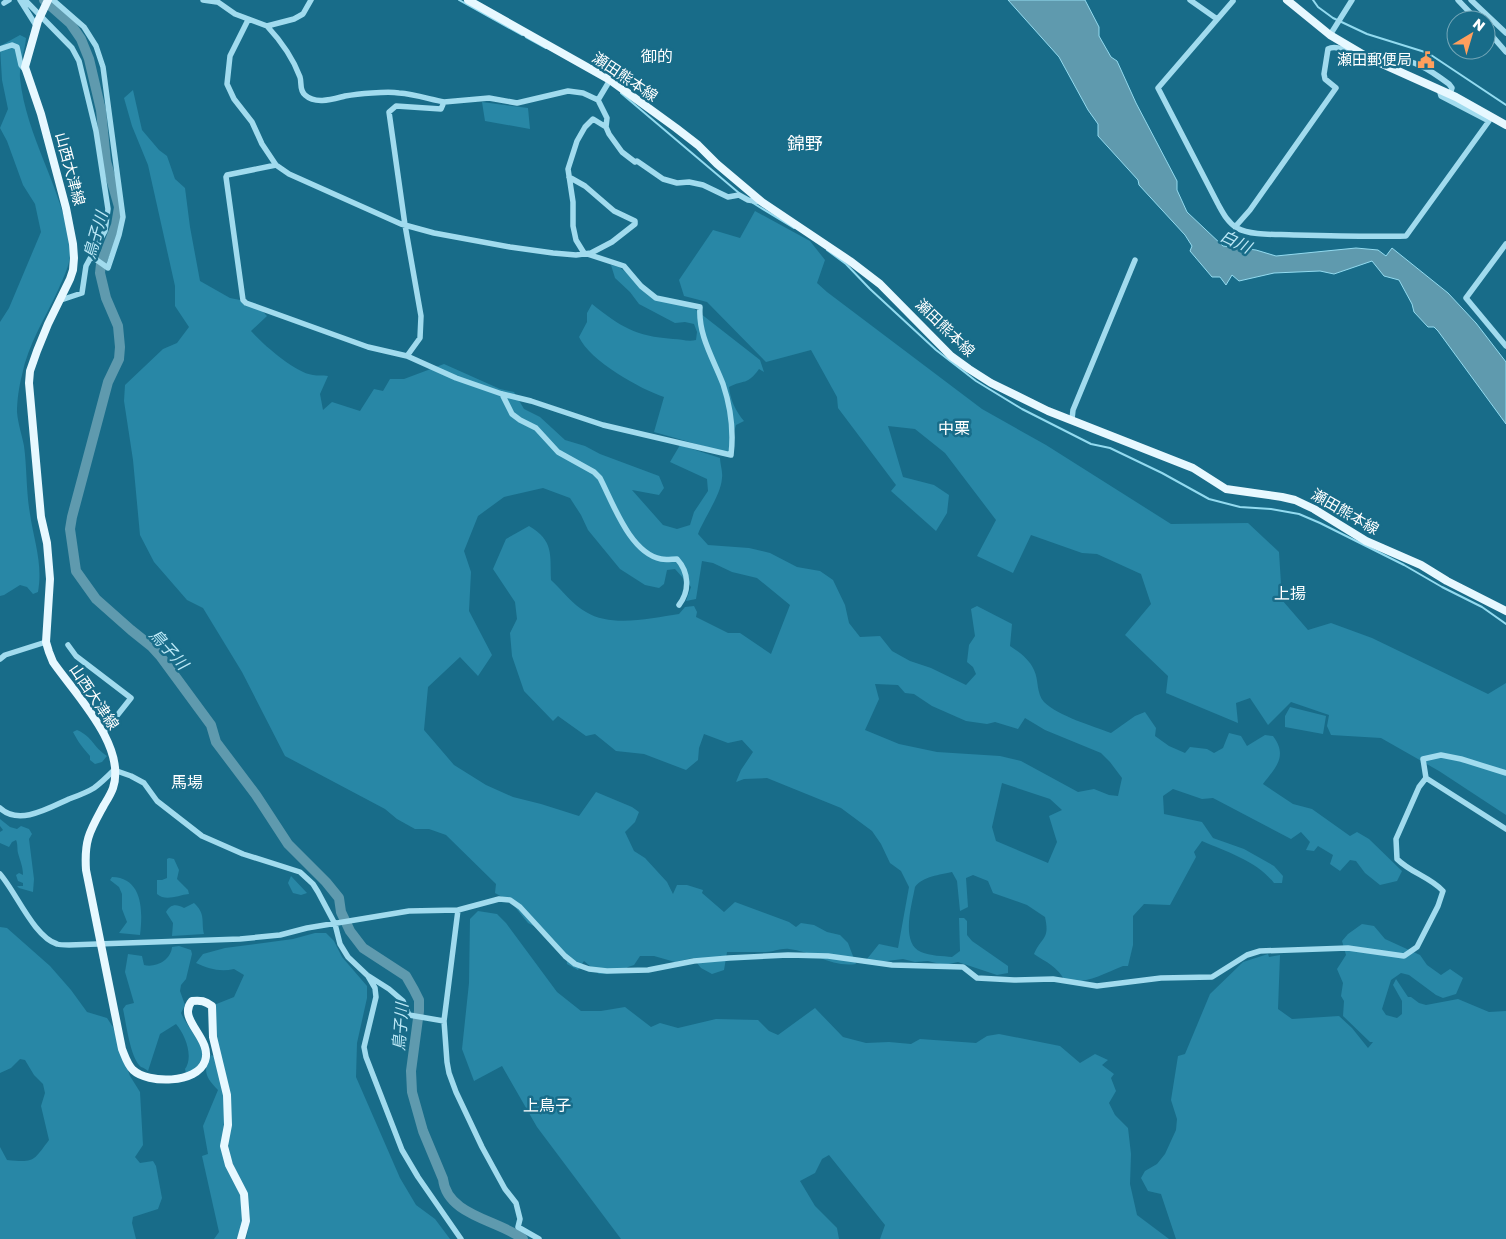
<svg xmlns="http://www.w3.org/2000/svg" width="1506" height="1239" viewBox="0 0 1506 1239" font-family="'Golos Text','Noto Sans JP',sans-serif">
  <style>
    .green { fill: #2887a6; fill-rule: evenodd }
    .water { fill: #5f9aae; stroke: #93dbf0 }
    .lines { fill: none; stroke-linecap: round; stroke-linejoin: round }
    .stream { stroke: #93dbf0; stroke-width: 2 }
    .river { stroke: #5f9aae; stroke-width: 10 }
    .minor { stroke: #a1dbee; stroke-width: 5.5 }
    .major { stroke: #e7f8ff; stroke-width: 8 }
    .labels { text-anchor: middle; stroke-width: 5; stroke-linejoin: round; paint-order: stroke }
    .poi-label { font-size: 15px; fill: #fff; stroke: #186c89; text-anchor: end }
    .street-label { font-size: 15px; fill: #fff; stroke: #186c89 }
    .neighbourhood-label { font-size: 16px; fill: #fff; stroke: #186c89 }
    .water-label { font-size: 16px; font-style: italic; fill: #bde9f7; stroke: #186c89 }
    .quarter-label { font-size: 18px; fill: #fff; stroke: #186c89 }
  </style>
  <rect width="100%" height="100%" fill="#186c89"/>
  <path class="green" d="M20 35 26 38C25 51 19 64 20 78 26 137 62 187 70 245 72 261 65 274 59 288 46 317 28 344 22 375 19 386 17 401 17 412 18 424 22 435 24 446 27 468 26 491 30 514 34 541 43 564 38 592L33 594 27 587 20 585 4 595 0 596V322L9 308 41 232 35 204 23 185 7 141 0 128 8 109 2 80 0 47 2 45Z
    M133 90 142 130 159 150 167 156 175 179 185 188 190 227 200 281 230 298 255 303 267 316 251 331C264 345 294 372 313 375 318 376 323 375 328 376L320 394 323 410 332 402 360 411 374 389 383 391 390 379H404L444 364 500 389 514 392 524 409 540 417 565 440 585 446 600 454 659 476 664 488 659 495 632 490 663 525 677 529 690 525 694 512 708 491 707 479 670 462 680 445 720 458C720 464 723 472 722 478 721 495 704 518 698 534L708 545 749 548 770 553 797 567 820 571 833 580 845 605 849 623 860 637 880 636 892 651 910 661 931 668 966 685 976 674 973 667 967 662 969 645 975 636 971 609 977 606 1012 624 1010 646C1019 652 1029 659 1034 670 1039 680 1036 693 1044 702 1058 716 1093 726 1111 733L1135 716 1145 712 1156 728 1155 736 1169 746 1185 753 1190 747 1207 749 1214 753 1223 748 1229 733 1241 736 1247 746 1265 735 1273 736C1288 756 1276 767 1263 784L1293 804 1312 809 1350 836 1357 832 1369 839 1402 871 1397 881 1380 885 1365 873 1356 861 1350 860 1340 871 1330 864 1333 855 1318 846 1314 851 1306 850 1310 842 1301 832 1291 839 1213 798 1202 799 1173 789 1163 796 1164 814 1202 822 1213 838 1244 849 1274 866 1283 876 1282 883H1274C1257 861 1227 852 1202 841L1194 852 1196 857 1170 905 1144 904 1133 916V945L1128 966H1123C1102 974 1088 984 1065 981 1058 967 1046 962 1034 954 1042 936 1050 940 1045 917L1027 905 993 893 988 881 973 875 966 878 968 907 960 911 957 881 952 872C940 875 923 876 915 887 912 904 900 943 921 952 930 956 943 956 952 957L960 951 959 918H964L967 921V935L972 941 1008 966V973L997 975 958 962 944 965 928 961 915 962 903 959 863 964 879 944 898 948 909 887 901 871 890 863 881 844 872 831 841 808 767 778 744 779 736 782 741 770 753 752 742 740 728 743 704 734 699 748 698 760 686 770 644 754 616 751 595 734 586 736 558 716 553 721 524 691 512 656 510 633 517 619 515 602 493 569 506 539 529 526C554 541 550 554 551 580 562 590 573 605 586 612 612 628 651 618 679 614L685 607 694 606 697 612 696 617 728 633H740L771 654 790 605 757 578 732 572 713 563 702 561 696 599 686 601 691 587 675 569 667 570 664 584 659 588 645 585 620 569 588 530 581 515 570 498 543 488 504 497 478 516 464 551 471 572 469 611 492 655 478 676 460 657 428 687 424 730 454 765 486 785 513 797 541 804 579 816 596 792 632 807 639 812 635 822 625 832 634 851 645 858 667 882 673 894 677 885H687L703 890 702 893 724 912 735 902 789 922 796 927 801 923 814 925 827 932 840 935 848 943 856 964C833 968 812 951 789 949 781 948 773 952 766 952 753 952 740 952 727 952L724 970 712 974 701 968 693 958 675 962 654 956H640L634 965 628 967 621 973 599 974 584 961 578 970 567 964 566 955 554 940 543 931 528 923 511 902 495 893 496 884 446 835 429 829H415L397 819 385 809 285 756 242 672 203 608 187 600 154 562 140 535 133 460 124 401 125 385 163 349 177 343 189 327 175 306V286L148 165 132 126 124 98ZM875 684 898 685 905 693 914 694 932 706 966 721 987 724 995 722 1018 729 1025 718 1045 730 1101 753 1110 762 1122 778 1118 796 1109 795 1094 789 1078 792 1021 761 1000 756 937 752 899 744 865 730 879 699ZM1002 783 1050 799 1062 810 1049 816 1057 842 1048 863 996 841 992 827Z
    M482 102 528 108 530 129 485 121Z
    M755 211 810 241 825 260 817 283 827 292 982 409 1046 445 1171 524 1248 523 1279 552 1282 600 1308 630 1331 623 1372 638 1488 694 1506 683V815L1439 771 1381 738 1331 735 1327 726 1329 715 1291 702 1268 725 1250 698 1236 703 1238 723 1166 693 1168 676 1125 635 1151 604 1141 574 1097 554 1082 553 1031 535 1013 573 977 556 996 520 945 453 915 429 888 426 903 477 934 485 949 495 947 513 936 531 891 491 896 485 838 408 837 397 811 350 766 362 707 302 684 296 679 280 713 230 740 238Z
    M611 265 619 267 627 273 650 296 687 303 760 360 764 372 759 369C747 386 744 379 729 387 730 399 736 412 744 421L736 425 728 453 654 432 664 397C640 389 590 361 579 337L587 322V313L592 304C621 327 635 336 673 339 681 339 688 342 696 340L697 332 694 324 685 322 675 323 639 304 630 292 615 278Z
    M1290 707 1326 716 1323 734 1285 727V716Z
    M77 730C93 737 93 747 107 756L102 762 95 764 90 760V756C83 748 78 742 73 732Z
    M0 819 10 827 17 829 21 826 29 829 32 834 29 839 34 879 33 892 19 888 17 886H23V883L18 881 16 875 19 873 23 875C23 866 20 861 18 853 17 849 18 844 16 840L12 842 9 847 0 843V832L3 830 0 826Z
    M169 858 174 859 179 870 177 879 188 890 189 894C178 895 166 902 157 894V880H162L167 878V859Z
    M291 876 307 893 301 895 293 893 288 883Z
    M112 877C143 878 143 911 140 935L119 933 127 922 122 909V894L119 887 110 880Z
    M194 903C206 914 201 921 204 934L172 936 173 923 166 912C171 904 176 904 184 908Z
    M478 911 497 914 506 923 557 992 581 1011H601L625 1007 651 1027 660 1023 678 1028 716 1019 758 1020 769 1031 778 1035 815 1008 843 1037 866 1043 889 1042 911 1044 920 1039 976 1043 987 1036 999 1034 1060 1046 1080 1063 1095 1054 1108 1060 1102 1065 1114 1074 1111 1078 1116 1091 1109 1103 1115 1115 1128 1128 1131 1154 1130 1184 1137 1215 1169 1239H880L885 1225 829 1155 822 1159 815 1173 800 1181 815 1206 837 1228 839 1239H621L537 1127 502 1066 474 1081 462 1049 469 983 470 919Z
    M1362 924 1374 926 1385 939 1420 955 1427 965 1441 975 1450 969 1463 978 1456 994 1443 998 1436 995 1409 975 1401 973 1391 980 1382 1009 1386 1015 1397 1018 1402 1014V1001L1393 985 1396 979 1408 997H1411L1419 1003 1426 1005 1458 999 1489 1012 1506 1011V1239H1176L1161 1194 1148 1191 1141 1178 1145 1171 1157 1164 1165 1154 1176 1130 1177 1119 1171 1100 1178 1056 1185 1054 1210 994 1243 962 1268 954 1269 957 1280 955 1278 1009 1292 1019 1339 1016 1352 1028 1368 1048 1373 1042H1370L1343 1016 1344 1001 1341 996 1343 983 1337 969 1346 955 1342 941 1348 934Z
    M0 927 7 928 50 966 71 990 87 1012 107 1018 113 1027 130 1076 140 1092 143 1145 135 1157 140 1163 153 1161 156 1166 162 1198 158 1209 133 1217 132 1223 136 1239H0V1147L7 1160C35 1163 33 1161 49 1140L41 1106 45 1093 43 1084 34 1075 25 1060 20 1059 11 1068 0 1073Z
    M315 933H326L334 941 342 957 367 986V998L357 1043 356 1077 400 1178 416 1205 435 1219 450 1239H246L250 1220 247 1193 231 1160 228 1143 231 1117 212 1026 214 1005 234 997 244 975 234 969C220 972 209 969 196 963L203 954 225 948 293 939Z
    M179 946 191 950 192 954 186 979 181 985 180 991 185 1005 181 1013C185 1023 205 1048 204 1055 203 1060 198 1066 196 1070L186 1073 185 1069C194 1057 185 1034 176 1024L160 1034 148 1071C146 1069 144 1068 141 1067 130 1058 126 1022 123 1009L126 1005 134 1003 125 972 128 954 142 956 144 965C156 968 171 960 172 947Z
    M211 1055 214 1056 225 1096 223 1146 243 1194 244 1220 239 1239H214L219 1232 202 1156 208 1154 203 1126 218 1090C206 1078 202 1071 211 1055Z"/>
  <path class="water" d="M1008 0H1085L1099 27V36L1111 57 1117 61 1136 103 1177 181V190L1187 212 1223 246 1256 250 1276 256 1356 248 1378 250 1386 256 1392 248 1448 293 1476 323 1506 362V424L1438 331 1434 327H1428L1414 312 1412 304 1399 280 1384 276 1372 261 1334 274 1320 271 1274 273 1239 281 1232 275 1226 285 1220 277H1212L1190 251 1192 246 1185 235 1139 185 1138 180 1098 136V124L1088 110 1059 57Z"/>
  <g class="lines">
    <path class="stream" d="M459 0 522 35
      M1313 0 1318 7 1333 18 1367 34 1428 53 1506 105
      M526 37 546 48
      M621 93 739 193
      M753 203 794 228
      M827 250 846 264 870 289 936 350 976 381 1022 409 1091 444 1110 448 1162 473 1209 499 1240 507 1271 509 1299 514 1320 523 1404 565 1442 587 1482 607 1506 624"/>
    <path class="river" d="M44 0 70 23 81 39 89 59 101 110 106 161 119 207 116 225 101 264 100 273 106 298 118 326 120 347 119 359 108 382 72 517 70 529 76 571 96 599 131 630 151 646 161 657 211 725 216 742 256 795 288 844 326 882 339 898 341 912 350 931 363 948 406 976 414 990 419 1000V1011L411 1071 412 1092 423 1131 443 1179C447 1216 499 1220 523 1239"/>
    <path class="minor" d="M20 0 37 27
      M25 0 72 48 79 61 96 131 108 209 105 231 86 266 82 293 61 300
      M53 0 84 27 96 46 103 67 123 217 119 235 108 268 91 256
      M203 0 217 2
      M215 0 235 14 267 26 294 19 303 14 311 0
      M1190 0 1217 19
      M1458 0 1477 20
      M1471 0 1506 33
      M1233 1 1158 88 1218 204C1223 213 1228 223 1237 228 1251 236 1278 234 1294 235 1332 236 1369 237 1406 236L1489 121 1441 96 1439 89
      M4 3 9 0
      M248 20 230 56 227 84 234 99 252 122 262 144 276 165 289 174 401 224 434 233 510 247 553 253 576 255 591 253 612 242 635 224V221L614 211 585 186 569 177
      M267 26C280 40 293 58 300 77 302 83 299 90 305 95 316 105 333 99 345 96 357 94 387 91 399 93 414 94 429 99 444 102
      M1486 29 1506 52
      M1330 35 1352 0
      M0 49 12 45 17 47 21 65 26 71
      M1380 63 1384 57C1413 59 1426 67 1449 84L1452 88 1450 94
      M610 80 598 100 607 118 606 127 609 134 622 152 635 162 637 161 663 179 677 183 689 182 703 185 728 197 739 195 748 200 761 202
      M276 165 227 175 226 177 243 300 246 303 368 347 407 356 456 378 502 394 531 401 603 425 731 455C734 430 731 408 723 384 713 358 698 335 700 307L656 298 641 286 624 266 584 253 576 240 573 226V202L568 169 577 141 585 127 593 119 606 127
      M1235 227 1250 210 1336 88 1325 79 1324 74 1328 49C1339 43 1356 57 1366 62L1369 58
      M1506 244 1466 298 1506 346
      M407 356 420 338 421 316 405 225 389 112 396 106 441 109 444 102 489 98 517 103 568 91 583 93 598 100
      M502 394 512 414 520 420 536 428 558 452 594 472 600 478C613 503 630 553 661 559 666 560 672 559 677 559 689 572 690 591 679 605
      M1072 419 1073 410 1135 260
      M68 645 76 656 131 698 104 732
      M0 659 5 655 46 642
      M1426 778 1506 829
      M0 808C19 826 49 808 69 799 77 796 86 793 94 788 101 783 108 776 114 770L131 776 144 783 157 801 202 836 243 854 300 872 313 884 318 892 335 924 340 944 348 957 367 975 389 989 403 1001 409 1015 444 1021
      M0 874C16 892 34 937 57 944 60 945 65 945 69 945L240 939 280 935 307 928 409 911 458 910 499 899 510 900 520 907 565 956 575 964 589 969 607 971 648 970 694 961 729 958 788 955 828 956 892 965 963 967 977 978 1014 980 1053 979 1097 986 1161 978 1212 977 1247 955 1260 951 1348 948 1404 956 1417 947 1438 906 1443 891C1430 877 1411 873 1397 859L1396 839 1419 787 1426 778 1423 759 1441 755 1461 759 1506 773
      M458 910 444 1021 447 1062 449 1073 456 1092 482 1147 505 1189 516 1203 520 1219 518 1227 539 1239
      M368 976 375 988 376 997 364 1047 366 1057 402 1150 418 1177 461 1239"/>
    <path class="major" d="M48 0 38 21 25 67 41 114 66 208 73 244 74 258 73 270 70 279 48 324 37 351 30 371 29 383 41 517 47 543 50 579 46 642 49 652 53 662C75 694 127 746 113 788 111 794 107 800 104 805 90 831 84 839 86 870L122 1049C125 1056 127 1064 133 1070 148 1084 197 1084 205 1061 213 1039 176 1019 192 1001 201 1000 205 1001 212 1006L213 1037 227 1095 228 1125 224 1146 229 1165 244 1194 246 1221 241 1239
      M468 0 610 80 676 128 698 145 717 164 762 202 850 261 880 284 951 356 969 369 991 383 1048 411 1193 468 1226 489 1282 497 1295 500 1314 509 1366 541 1421 565 1447 581 1506 611
      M1287 0 1330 35 1369 58 1456 97 1506 125"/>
  </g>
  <defs>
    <g id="civic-bare" transform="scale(1.35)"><path d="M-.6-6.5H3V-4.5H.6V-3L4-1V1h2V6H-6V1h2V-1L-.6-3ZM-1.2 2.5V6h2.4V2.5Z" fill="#ff9f5d" stroke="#186c89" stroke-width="2.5" paint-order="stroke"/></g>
  </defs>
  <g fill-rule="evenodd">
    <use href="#civic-bare" x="1426" y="60"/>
  </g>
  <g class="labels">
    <g class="poi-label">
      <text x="1412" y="65">瀬田郵便局</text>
    </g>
    <g class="street-label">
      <text transform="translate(625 77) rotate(34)" y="5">瀬田熊本線</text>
      <text transform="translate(70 169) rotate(75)" y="5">山西大津線</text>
      <text transform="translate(945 328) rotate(44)" y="5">瀬田熊本線</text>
      <text transform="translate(1345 512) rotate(30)" y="5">瀬田熊本線</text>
      <text transform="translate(94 697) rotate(56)" y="5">山西大津線</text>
    </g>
    <g class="neighbourhood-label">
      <text x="657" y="62">御的</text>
      <text x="954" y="434">中栗</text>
      <text x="1290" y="599">上揚</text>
      <text x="187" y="788">馬場</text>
      <text x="547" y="1111">上鳥子</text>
    </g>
    <g class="water-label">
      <text transform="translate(95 235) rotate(-74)" y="6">鳥子川</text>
      <text transform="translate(1236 241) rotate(26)" y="6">白川</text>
      <text transform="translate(169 649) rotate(48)" y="6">鳥子川</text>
      <text transform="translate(400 1027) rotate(-86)" y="6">鳥子川</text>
    </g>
    <g class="quarter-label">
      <text x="805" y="150">錦野</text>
    </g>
  </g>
  <g transform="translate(1471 35) rotate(38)"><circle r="24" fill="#186c89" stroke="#74a7b8"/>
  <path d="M0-4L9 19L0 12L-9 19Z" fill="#ff9f5d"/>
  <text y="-8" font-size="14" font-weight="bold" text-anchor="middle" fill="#ffffff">N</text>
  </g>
</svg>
